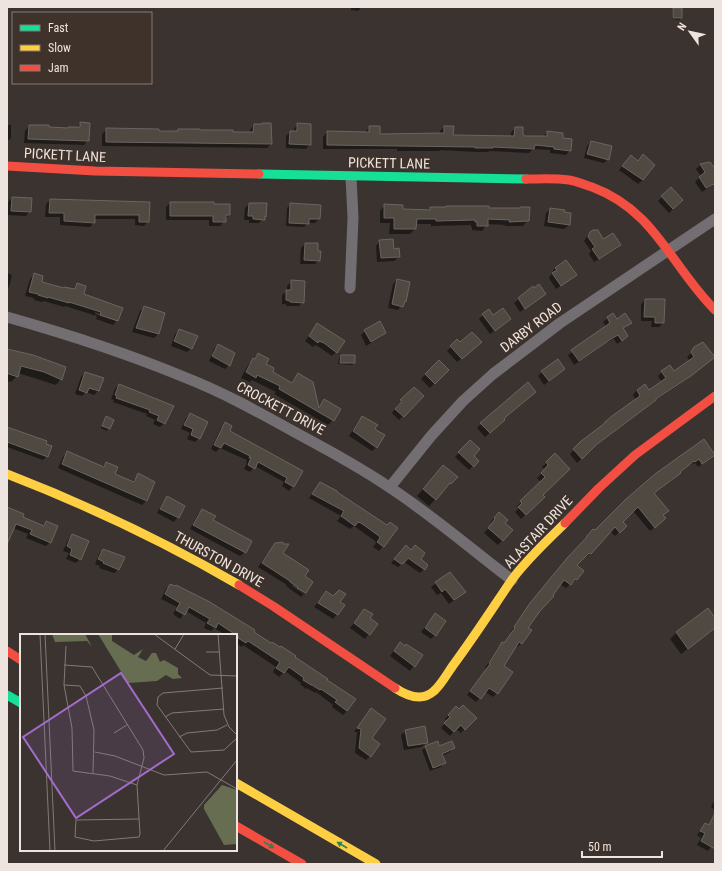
<svg xmlns="http://www.w3.org/2000/svg" width="722" height="871" viewBox="0 0 722 871" font-family="'Roboto Condensed',sans-serif">
  <style>
    .shadow { fill: #0007; fill-rule: evenodd }
    .building { fill: #504942; stroke: #6a6562 }
    .lines { fill: none; stroke-linecap: round; stroke-linejoin: round }
    .street { stroke: #726e71; stroke-width: 11 }
    .fast { stroke: #16e098; stroke-width: 9 }
    .slow { stroke: #ffcf43; stroke-width: 9 }
    .jam { stroke: #f24e42; stroke-width: 9 }
    .oneway { fill: #2d805c }
    .labels { text-anchor: middle; stroke-width: 4; stroke-linejoin: round; paint-order: stroke }
    .street-label { font-size: 14px; fill: #ede4e0; stroke: #3f322b }
    .inset-road { fill: none; stroke: #827a76; stroke-width: 1 }
    .view { fill: #a36ccb; fill-opacity: 0.15; stroke: #a36ccb; stroke-width: 2 }
    .inset-edge { fill: none; stroke: #ede4e0; stroke-width: 2 }
  </style>
  <rect width="100%" height="100%" fill="#3a3330"/>
  <path class="shadow" d="M351 7H360V9L358 11 351 10Z
    M674 9 681 18 679 20 672 19V11Z
    M81 123 88 140 84 145 24 143 25 131 29 126 48 128H76Z
    M298 124 310 144 306 149 286 148V136L290 132H293L294 129Z
    M7 125H11V138L7 141Z
    M254 125 271 144 267 148 102 146V134L107 129 250 133V130Z
    M370 127 379 134H440V131L444 127 452 136 511 137V133L515 128 525 137 543 136 548 132 562 139 570 150 566 155 550 153V150L533 149 529 153 489 151 488 152H477L440 150 439 151H397V149H323V137L327 132 365 133 366 131Z
    M591 142 608 159 604 163 584 158 587 146Z
    M631 156 638 161 643 156V180L638 184 619 170Z
    M710 163 715 171V183L702 192 695 182 701 176 696 169 700 165Z
    M671 188 682 200 669 213 658 201Z
    M12 198 30 211 26 216 7 215 8 202Z
    M50 200 149 203 148 221 144 226 135 225V219H94V222L90 227 60 225V217H45L46 204Z
    M170 203 229 205V215L220 226H209V220H166V207Z
    M249 204 265 216 259 223H249V220H244L245 208Z
    M291 204 319 219 315 223H308L304 227 286 226 287 208Z
    M385 205 402 210 427 211 430 208H445L446 207 488 209 528 220 523 226H505V225L487 224 482 231 472 230V227H471V225L431 226V224H416L415 229 410 234H389L390 223H380V211Z
    M550 209 569 225 564 229 544 226 546 213Z
    M590 233 603 240 620 245 616 249 594 262 589 254 591 251 584 241 586 238Z
    M380 241 393 250 399 256 394 261 377 262 376 246Z
    M305 244 317 252 319 260 315 264H300L301 248Z
    M555 268 576 275 556 289 549 278Z
    M7 273 12 275 9 287 7 289Z
    M34 275 42 277 40 283 64 289 73 290 77 284 85 287 82 294 122 308 117 320 113 325 96 319 97 316 65 306 64 307 44 301 42 302 34 300V298L25 296 30 279ZM95 312 116 319V321L95 314Z
    M397 280 405 301 398 310 388 308 393 284Z
    M292 281 303 302 299 306H286V304H282V295L287 291V286Z
    M533 287 540 298 520 312 514 303Z
    M645 300 663 323 659 327H651L652 321H641V304Z
    M145 307 158 334 154 338 132 332 140 311Z
    M613 314 617 320 630 323 623 329V340L617 344 614 339 606 343 574 365 568 355 606 327 603 322Z
    M483 315 493 316 505 323 490 334 479 319Z
    M318 324 336 352 332 356 319 347 315 345 313 347 305 341Z
    M179 330 192 348 187 352 171 346 175 334Z
    M365 331 385 333 381 337 366 346 361 335Z
    M457 341 460 343 476 346 457 362 447 351Z
    M218 345 229 365 225 369 209 361 214 349Z
    M7 350 61 379 56 385 18 373 17 376 11 382 7 381Z
    M694 350 710 360 686 380 656 400 591 449 577 463 570 454 574 450 636 400 633 395 637 390 649 391 662 382 658 376 662 372H674L690 361 687 357Z
    M258 354 271 372 291 383 298 374 318 408 324 400 333 420 328 425 274 394 276 392 252 380 250 382 241 378 248 365Z
    M341 356 354 363 352 365 338 364 339 358Z
    M439 361 447 370 430 388 421 379Z
    M564 369 544 385 538 376 542 372Z
    M85 373 102 379 98 391 94 395 86 392 82 396 75 394 81 377Z
    M119 385 172 407 165 423 160 427 153 424 155 420 146 416 147 414 113 402 114 400 111 399 115 389Z
    M423 396 399 420 392 413 403 398Z
    M531 396 503 419 504 420 500 424 485 437 477 428 481 424Z
    M190 414 199 438 195 442 187 439 190 433 181 429 186 418Z
    M106 417 113 420 107 431 101 428Z
    M362 417 374 428 377 447 372 451 349 436 358 421Z
    M225 424 228 431 302 471 293 486 289 491 282 486 284 482 255 466 250 472 244 469 247 463 246 462 247 460 220 448 216 452 211 449 221 428Z
    M7 428 45 444 47 456 43 460 7 447Z
    M470 441 473 456 478 461 469 470 455 457Z
    M703 441 713 455 698 467 695 463 690 465 689 464 679 472 676 477 653 494 662 516 661 522 650 531 633 511 621 522V530L615 536 610 531 590 553 586 557 585 556 576 565 583 572 572 584 571 583 566 588 560 584 527 628 522 643 517 647 516 646 502 666 497 693 493 697 485 692 476 702 467 695 486 669 485 668 498 647 503 643 504 644 512 633 511 632 526 609 564 563 595 532Z
    M67 453 102 467 107 463 114 474 132 482 138 475 154 482 146 501 142 505 58 468 63 457Z
    M555 455 541 495 543 497 521 519 515 512 519 508 517 506 541 482 537 478 545 470 542 467Z
    M437 473 456 477 429 506 417 496Z
    M320 483 387 526 397 528 379 551 373 547 376 543 375 541 354 526 350 529 337 521 341 516 309 498Z
    M167 498 178 517 174 522 157 513 163 502Z
    M7 507 22 517 42 526 46 522 50 542 46 546 26 538 28 534 13 528 7 536Z
    M202 510 245 552 240 556 190 529 198 514Z
    M495 517 511 530 498 545 484 533 492 524 490 523Z
    M73 535 80 559 76 563 66 559 69 553 63 551 68 540Z
    M275 544 282 553 303 577 305 592 293 584 292 586 304 594 301 597 286 586 287 585 258 567Z
    M103 550 119 569 114 573 99 568 100 566 95 564 99 554Z
    M402 551 420 559 424 569 420 573 404 562 398 567 391 563Z
    M450 573 464 592 449 604 441 593 437 595 431 587Z
    M171 585 252 632 326 679 347 711 343 715 332 707 333 705 316 692 315 693 307 688 306 689 300 684 301 683 285 671 279 677 273 672 276 667 243 645 242 647 236 643V635H226L214 628 211 631 204 628 206 623 186 611 180 619 173 614 177 607 161 599 166 589Z
    M326 593 343 606 333 619 314 607Z
    M707 609 715 619V628L681 654 670 639 676 633Z
    M364 610 368 618 376 624 365 639 350 628Z
    M431 619 435 635 431 639 421 632Z
    M396 648 421 656 410 671 390 656Z
    M456 707 459 710 475 718 461 733 456 729 450 736 441 728 447 721 445 719Z
    M367 714 370 756 366 760 355 753 357 732H354Z
    M406 731 426 743 422 747 404 750 401 735Z
    M426 747H439L454 748 450 752 442 756 444 763 441 767 430 771 422 750Z
    M715 800V810L711 807Z
    M715 816V841L708 851 697 845 701 838 697 835 705 824 709 826Z"/>
  <path class="building" d="M673 8H682V18H673Z
    M80 122 90 123 89 141 28 139 29 125H49V127L68 128V127H80Z
    M262 123H271L272 144 106 142V128L159 129V131H178V129H200V130H233V132H253L254 124H262Z
    M297 123 311 124V145L289 144 290 131H297Z
    M369 126H380V134L444 133V126H454L453 135 514 136 515 127H523V135L525 136H547V131L563 133V138L572 139 571 151 554 149V147L535 145 534 149 493 147V148H475V147L327 145V131L369 132Z
    M591 141 612 146 609 160 587 154Z
    M643 154 655 165 643 180 622 166 631 155 638 161Z
    M710 162 714 167 715 166V186L713 184 706 188 699 177 705 172 700 164Z
    M671 187 683 200 673 209 661 196Z
    M12 197 32 198 31 212 11 211Z
    M50 199 150 202 149 222H139V215H95V223L64 221V213H49Z
    M170 202H214V204H230V215H226V222H213V216H170Z
    M249 203H267L266 217 265 216V220L253 219V216H248Z
    M290 203 321 205 320 219H309V224L289 223Z
    M384 204 403 205V209L430 210V207H446V206H489V208H520V207H530L529 221 509 222 510 220 488 219V226H477V222H475V220L436 221V219H417L416 229H394V218H384Z
    M550 208 565 210 564 212 571 213 570 225 548 222Z
    M593 230H598L603 239 613 233 621 245 599 259 592 249 595 247 588 237 590 232Z
    M393 239 394 249 399 248 400 257 381 258 379 240Z
    M305 243H318V251H321L320 261 304 260Z
    M566 260 577 275 561 286 552 273 557 270 555 268Z
    M34 273 43 276 42 282 64 288V287L75 289 77 283 86 286 84 294 123 308 118 321 100 315 101 312 69 302V303L48 297V298L38 295V294L29 292Z
    M397 279 410 282 406 302 405 301 403 307 392 304Z
    M291 280 305 281 304 303 290 302V301L286 300V290H291Z
    M539 284 546 294 525 309 518 298 533 286 534 288Z
    M645 299H665L664 323H655V317H644Z
    M144 306 165 313 159 334 136 328Z
    M503 308 511 319 495 331 482 314 489 309 493 315Z
    M613 313 617 319 625 313 632 323 623 328 628 336 622 341 618 335 611 339 579 361 571 350 610 323 607 317Z
    M380 321 386 333 371 342 364 330Z
    M317 323 345 341 337 353 324 343 319 341 318 343 309 336Z
    M179 329 198 336 192 349 174 341Z
    M472 332 482 342 462 359 450 346 457 339 460 342Z
    M703 342 715 357 691 376 656 399V400L596 445 582 459 573 449 580 442 605 423V422L612 416 640 396 637 390 645 384 649 390 666 378 661 371 670 365 674 371 694 357 691 352 694 347Z
    M218 344 235 353 230 366 212 356Z
    M7 349 33 355 66 367 62 380 44 372 21 366 18 377 9 374 7 373Z
    M258 353 269 359 266 364 274 368 273 372 292 383 298 373 313 382 319 408 324 399 341 409 334 421 279 389 280 386 257 375 256 378 246 372 253 358 255 359Z
    M341 355H355V363H340Z
    M558 359 565 369 549 381 541 371Z
    M439 360 449 370 435 384 425 374Z
    M85 372 104 378 99 391 89 388 87 393 79 390Z
    M528 382 536 392 508 415 504 419 505 420 490 433 480 423Z
    M119 384 174 406 165 424 157 420 159 416 149 412 150 410 116 398 117 396 115 395Z
    M414 387 424 396 404 417 395 409 402 401 400 400Z
    M190 413 208 422 200 439 191 435 193 429 184 425Z
    M106 416 114 420 110 429 102 426Z
    M362 416 378 425 375 428 376 430 385 435 377 448 353 431Z
    M225 422 232 426 230 431 303 471 294 487 285 482 287 478 260 463 258 462 255 469 248 465 251 458H249L250 456 224 443 221 448 214 445Z
    M7 427 47 441 46 444 52 446 48 457 7 442Z
    M704 439 715 455 702 464 699 459 695 462 694 461 680 472 681 473 654 493 669 511 663 515 666 518 655 528 638 507 623 522 627 526 620 533 615 527 591 554 589 553 577 565 584 571 577 580 575 579 571 585 564 580 553 595 554 596 540 611 528 628 532 630 522 644 519 642 504 666 513 672 498 694 489 688 481 699 470 691 490 664 489 663 502 642 504 643 515 628 514 627 530 603 568 557 587 537H586L593 529 595 530 626 499 655 474Z
    M470 440 480 449 474 456 479 461 474 467 458 452Z
    M67 451 104 467 106 462 118 467 115 474 134 482 138 473 155 482 147 501 62 464Z
    M555 453 570 469 543 495 545 497 526 515 518 507 522 503 520 501 545 477 541 473 548 465 546 462Z
    M443 465 458 477 451 484 450 483 436 500 423 489Z
    M320 482 337 491V492L387 525 390 522 398 528 384 547 377 542 380 538 379 536 361 523 358 522 355 526 341 516 344 511 312 494Z
    M167 496 185 506 179 518 160 509Z
    M7 507 24 514 23 517 44 526 46 521 58 526 51 543 30 534 32 530 16 524 7 544Z
    M202 509 216 516 213 520 252 541 246 553 193 525Z
    M499 512 508 520 505 523 513 530 503 541 488 528 495 519 494 518Z
    M72 534 89 541 81 560 70 555 72 549 67 546Z
    M283 542V544H289L283 553 309 570 305 576 313 582 306 593 297 588 298 587 290 582V581L262 563 275 543Z
    M406 545 411 550 415 545 425 553 421 559 428 565 425 570 408 558 404 563 401 564 394 559Z
    M103 549 125 557 119 570 103 563 104 562 98 559Z
    M450 572 466 592 454 600 445 589 442 592 435 582Z
    M170 584 175 586 176 585 208 601 255 630 254 632 271 643 272 642 280 647 281 646 296 656 295 657 328 679 327 680 356 699 347 711 335 702 337 700 321 689 320 690 312 685H311L303 680 304 678 289 667 284 673 276 668 280 662 248 641 246 643 238 638 239 637 218 623 216 628 207 623 210 619 189 607 185 615 176 610 180 603 165 594Z
    M339 590 346 594 340 602 345 605 338 615 318 603 326 591 333 596Z
    M708 608 715 618V628L688 649 676 632Z
    M364 609 373 614 370 618 378 624 370 635 354 623Z
    M435 613 446 621 436 636 425 628Z
    M400 642 405 646 406 644 423 655 415 667 394 651Z
    M463 705 477 718 465 730 461 725 454 732 444 723 450 717 448 715 456 706 459 709Z
    M371 708 386 719 372 738 380 744 371 757 359 748 361 729 357 728Z
    M425 726 428 743 408 746 405 730Z
    M438 741 439 746 452 741 455 748 442 754 446 763 433 768 425 746Z
    M715 813V849L701 841 705 833 700 831 705 823 709 825Z"/>
  <g class="lines">
    <path class="street" d="M350 288 353 218 351 177
      M7 317C67 334 126 353 184 377 225 393 262 414 300 435 330 451 361 468 389 487 432 515 471 549 512 580
      M390 487 431 436 463 401 493 374 560 323 715 219"/>
    <path class="fast" d="M259 174 526 179
      M7 695 21 703"/>
    <path class="slow" d="M7 474C87 505 165 542 239 585
      M395 688C407 696 422 702 434 691 442 684 448 672 454 664 474 637 492 609 511 581 526 560 546 542 565 523
      M236 783 376 864"/>
    <path class="jam" d="M7 166 95 171 259 174
      M526 179C540 179 555 178 569 180 576 181 585 185 592 187 656 211 670 265 715 310
      M565 523 599 488 635 455 715 396
      M239 585 273 606 395 688
      M7 651 21 660
      M236 826 302 864"/>
  </g>
  <defs><path id="oneway-solid" d="M-6-.8H1V-3.2L6.5 0L1 3.2V.8H-6Z"/></defs>
  <g class="oneway">
    <use href="#oneway-solid" transform="translate(269 845) rotate(30)"/>
    <use href="#oneway-solid" transform="translate(342 845) rotate(-150)"/>
  </g>
  <g class="labels">
    <g class="street-label">
      <text transform="translate(65 155) rotate(3)" y="5">PICKETT LANE</text>
      <text transform="translate(389 163) rotate(1)" y="5">PICKETT LANE</text>
      <text transform="translate(531 327) rotate(-37)" y="5">DARBY ROAD</text>
      <text transform="translate(281 408) rotate(28)" y="5">CROCKETT DRIVE</text>
      <text transform="translate(538 532) rotate(-47)" y="5">ALASTAIR DRIVE</text>
      <text transform="translate(219 559) rotate(29)" y="5">THURSTON DRIVE</text>
    </g>
  </g>
  <g transform="translate(20 634)">
    <rect width="217" height="217" fill="#3a3330"/>
    <path d="M32 0H65L72 13 67 7 35 8ZM78 0H92V7L114 21 123 15 118 23 126 27 132 19H136L140 28 144 26 158 34V40L162 44 153 45 146 41 137 47 108 49ZM202 151 217 156V210L204 211 184 175V171Z" fill="#676d50"/>
    <path class="inset-road" d="M20 0 30 217M25 0 35 217M134 0 190 41 217 42M198 0 204 81 209 93 217 101M46 12 44 51 52 94 53 137 90 142 117 151M155 15 164 0M186 18H199M44 31 72 33 123 116 124 124 117 151 120 200 119 203 74 207 55 203 56 186 119 185M44 51 60 52 66 62 74 96 73 139M203 54 143 59 138 63 137 71 171 118 204 116 217 104M145 83 152 79 204 75M94 99 107 91M159 103 167 99 197 96 207 91M75 118 95 122 144 141 187 138 217 155M143 217 217 126"/>
    <path class="view" d="M101 39 154 120 56 184 3 103Z"/>
    <rect width="217" height="217" class="inset-edge"/>
  </g>
  <rect width="722" height="871" fill="none" stroke="#ede4e0" stroke-width="16"/>
  <rect x="12" y="12" width="140" height="72" fill="#3f322b" stroke="#857973"/>
  <rect x="20" y="25" width="20" height="6" fill="#16e098" stroke="#857973"/>
  <text x="48" y="32" font-size="12" fill="#ede4e0">Fast</text>
  <rect x="20" y="45" width="20" height="6" fill="#ffcf43" stroke="#857973"/>
  <text x="48" y="52" font-size="12" fill="#ede4e0">Slow</text>
  <rect x="20" y="65" width="20" height="6" fill="#f24e42" stroke="#857973"/>
  <text x="48" y="72" font-size="12" fill="#ede4e0">Jam</text>
  <g transform="translate(690 32) rotate(303)" stroke="#3f322b" stroke-width="3" paint-order="stroke">
  <path d="M0-3L7 15L0 10L-7 15Z" fill="#ede4e0"/>
  <text y="-6" font-size="11" font-weight="bold" text-anchor="middle" fill="#ede4e0">N</text>
  </g>
  <path d="M582 851v6h80v-6" fill="none" stroke="#ede4e0" stroke-width="2"/>
  <text x="588" y="851" font-size="12" fill="#ede4e0" stroke="#3f322b" stroke-width="3" paint-order="stroke">50 m</text>
</svg>
